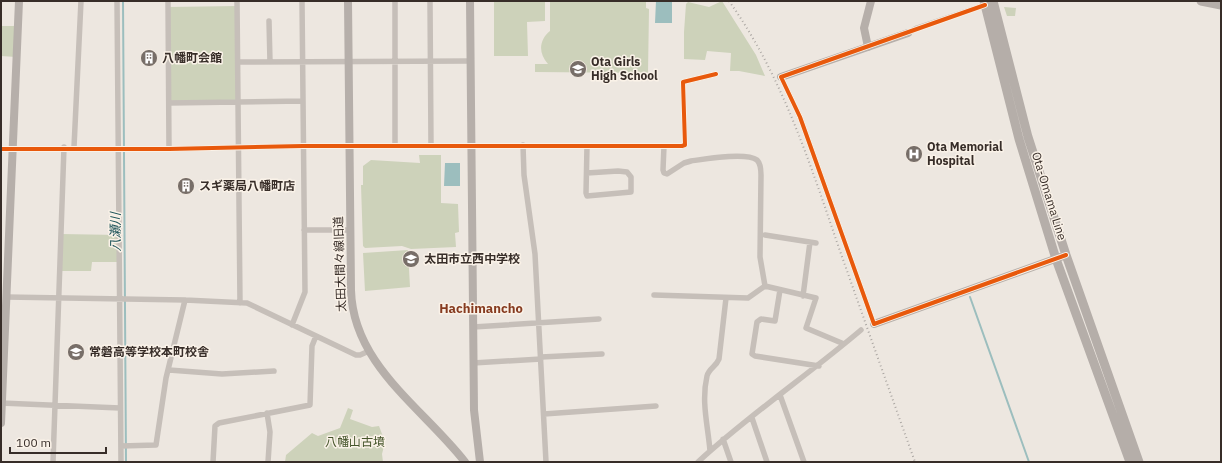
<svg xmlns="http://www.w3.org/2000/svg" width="1222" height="463" viewBox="0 0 1222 463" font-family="'IBM Plex Sans','Noto Sans JP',sans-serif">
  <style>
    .green { fill: #cdd2ba }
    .water { fill: #9cbebe }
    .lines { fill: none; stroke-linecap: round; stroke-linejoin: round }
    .stream { stroke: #9cbebe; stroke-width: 2 }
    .street { stroke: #c6bfb9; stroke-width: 5.5 }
    .secondary { stroke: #b6afaa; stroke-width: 8 }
    .primary { stroke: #b5aea9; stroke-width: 9 }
    .rail { stroke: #ada8a4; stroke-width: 2; stroke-dasharray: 1 3; stroke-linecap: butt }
    .cycleway-casing { stroke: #faf2e8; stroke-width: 6 }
    .cycleway { stroke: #e8590c; stroke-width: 4 }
    .labels { text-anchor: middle; stroke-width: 3; stroke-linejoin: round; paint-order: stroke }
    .poi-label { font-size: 12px; font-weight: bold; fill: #372d28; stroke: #faf2e8; text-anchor: start }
    .street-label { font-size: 12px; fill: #372d28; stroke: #faf2e8 }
    .park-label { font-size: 12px; fill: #45552b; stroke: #faf2e8 }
    .water-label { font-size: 13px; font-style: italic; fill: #1d5359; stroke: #faf2e8 }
    .neighbourhood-label { font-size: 13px; font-weight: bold; fill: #863b20; stroke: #faf2e8 }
  </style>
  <rect width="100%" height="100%" fill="#ede7e0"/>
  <path class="green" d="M494 1H545V21L527 22 528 56H494Z
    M550 1H646V8L649 9 648 73 535 72V64H548C538 53 539 40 550 31Z
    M722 1 756 55 765 76 739 71H730L731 53 707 51 705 60 684 59V32L686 4 688 2 709 7Z
    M237 6 238 102 169 103 168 7Z
    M1004 7 1016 8 1015 16H1007Z
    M1 26H18L16 57 1 56Z
    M419 155H441V203L458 204 459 232 455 233 456 247 411 249 402 246 365 248 363 246 361 185H363V166L371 160 420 163Z
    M61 234 119 235V262H92L91 271H60Z
    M408 250 410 287 365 291 363 253Z
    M348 408 353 410 350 419 372 427 379 426 385 442 382 454 383 462H285L286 455 312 433 318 436 340 428Z"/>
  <path class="water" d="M656 1H672V23H655Z
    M445 163H460V186H444Z"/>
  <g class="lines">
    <path class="stream" d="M123 1 126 462
      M970 297 1029 462"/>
    <path class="street" d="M117 1 121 462
      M168 1 169 149
      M237 1 240 303
      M395 1V146
      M430 1 431 146
      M269 21 270 62
      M908 33 917 28 985 5
      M238 62 470 61
      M781 77 800 117 874 324
      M169 103 303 101
      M523 145 524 175 535 254 546 462
      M587 146 586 193 587 196 631 192V177L627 172 618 171 587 173
      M664 146 663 170 664 173 667 174 684 163 691 161C705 159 746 152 757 160 761 164 761 171 761 175L760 257 765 286
      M74 147 81 1
      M1 149H169L303 146H682L685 145 683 82 716 74
      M304 230H350
      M765 235 816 243
      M780 290 775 321 761 319 757 322 752 354 755 356 819 366
      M654 295 748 298 765 286 816 298 806 328 844 344
      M803 296 810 242
      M6 297 185 300 247 303 356 355H360L369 351
      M292 325 305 292 302 1
      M473 327 599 319
      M541 357 602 354
      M473 363 541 359
      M169 370 222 374 274 371
      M780 395 804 462
      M1 403 120 408
      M267 413 270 432 268 462
      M544 414 656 406
      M752 418 767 462
      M723 439 731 462
      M121 446 156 445 166 378 185 300
      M710 451C708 426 701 402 707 376 709 368 716 367 719 359L726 298
      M53 462 64 147
      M213 462 215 426 219 423 310 405 312 346 316 336
      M698 462C749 415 808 375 861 330"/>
    <path class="secondary" d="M348 1 351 290C353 365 423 408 465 462
      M470 1 474 410 480 462
      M868 47 864 28 871 1
      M781 77 908 33
      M874 324 1066 255
      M1 423 19 1"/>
    <path class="primary" d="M984 1 1019 139 1056 259 1130 462
      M993 1 1028 137 1066 255 1139 462
      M1201 1 1221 5"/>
    <path class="rail" d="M729 1C783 77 810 164 840 251 865 322 890 392 915 462"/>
    <g class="cycleway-casing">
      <path id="cycleway" d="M985 5 781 77 800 117 874 324 1066 255
        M1 149H169L303 146H682L685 145 683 82 716 74"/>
    </g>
    <use href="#cycleway" class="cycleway"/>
  </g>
  <defs>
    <g id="building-disc" transform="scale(0.9)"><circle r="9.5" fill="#776e68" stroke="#faf2e8"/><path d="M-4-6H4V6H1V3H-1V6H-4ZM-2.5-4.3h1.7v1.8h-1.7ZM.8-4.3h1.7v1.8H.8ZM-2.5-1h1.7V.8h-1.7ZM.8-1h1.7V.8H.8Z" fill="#fff"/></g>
    <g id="school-disc" transform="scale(0.9)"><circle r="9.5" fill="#776e68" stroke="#faf2e8"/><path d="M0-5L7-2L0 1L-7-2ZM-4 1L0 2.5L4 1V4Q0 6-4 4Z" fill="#fff"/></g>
    <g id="hospital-disc" transform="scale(0.9)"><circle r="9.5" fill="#776e68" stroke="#faf2e8"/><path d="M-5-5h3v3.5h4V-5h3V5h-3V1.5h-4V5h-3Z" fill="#fff"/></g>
  </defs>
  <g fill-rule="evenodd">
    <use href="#building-disc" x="149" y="58"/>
    <use href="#school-disc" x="578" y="69"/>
    <use href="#hospital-disc" x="914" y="154"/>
    <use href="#building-disc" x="186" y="186"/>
    <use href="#school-disc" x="411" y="259"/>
    <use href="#school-disc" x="76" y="352"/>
  </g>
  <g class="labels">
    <g class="poi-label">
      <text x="162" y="62">八幡町会館</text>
      <text x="591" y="66">Ota Girls<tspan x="591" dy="14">High School</tspan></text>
      <text x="927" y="151">Ota Memorial<tspan x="927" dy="14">Hospital</tspan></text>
      <text x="199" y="190">スギ薬局八幡町店</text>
      <text x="424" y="263">太田市立西中学校</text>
      <text x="89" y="356">常磐高等学校本町校舎</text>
    </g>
    <g class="street-label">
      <text transform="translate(1049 196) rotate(73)" y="4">Ota-Omama Line</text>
      <text transform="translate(340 264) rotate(-92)" y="4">太田大間々線旧道</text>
    </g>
    <g class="park-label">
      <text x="355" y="446">八幡山古墳</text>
    </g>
    <g class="water-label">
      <text transform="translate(115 232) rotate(-90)" y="5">八瀬川</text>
    </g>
    <g class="neighbourhood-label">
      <text x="481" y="313">Hachimancho</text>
    </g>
  </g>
  <rect width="1222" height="463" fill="none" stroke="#372d28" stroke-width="4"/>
  <path d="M10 447v6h96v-6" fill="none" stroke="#372d28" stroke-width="2"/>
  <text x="16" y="447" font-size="12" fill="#372d28" stroke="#faf2e8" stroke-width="3" paint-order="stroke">100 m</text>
</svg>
